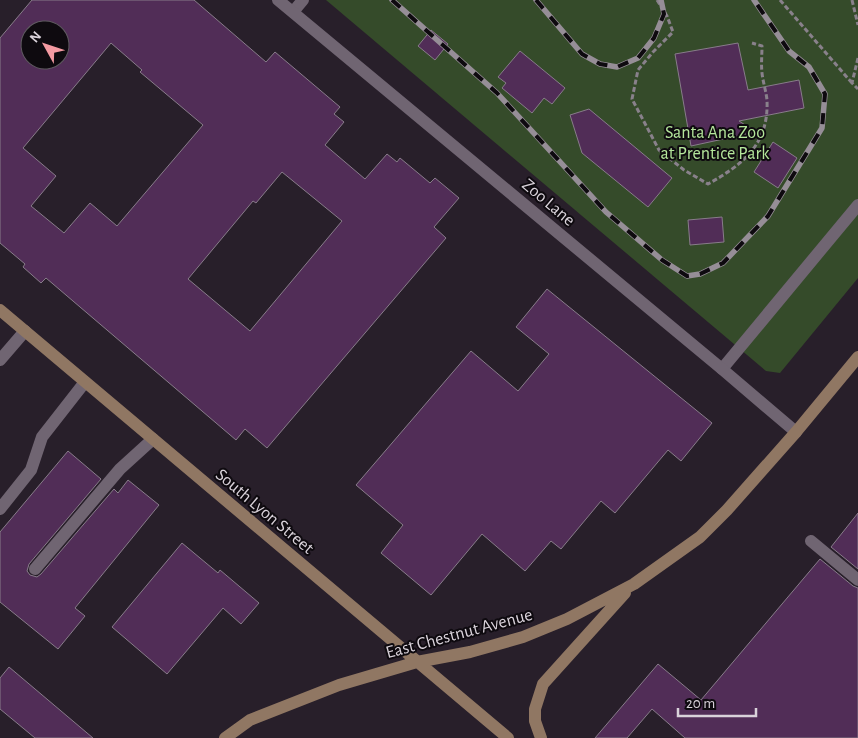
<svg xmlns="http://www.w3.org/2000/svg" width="858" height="738" viewBox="0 0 858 738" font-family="'Alegreya Sans',sans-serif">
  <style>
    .green { fill: #354b2a }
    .building { fill: #512d57; stroke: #887c8a; fill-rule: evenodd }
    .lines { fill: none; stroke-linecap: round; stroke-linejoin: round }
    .path { stroke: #89818b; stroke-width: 3; stroke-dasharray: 5 2.5; stroke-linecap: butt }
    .lane { stroke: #706572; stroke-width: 12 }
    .street { stroke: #706572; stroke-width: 12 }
    .secondary { stroke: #907763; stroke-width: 12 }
    .rail-casing { stroke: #968e97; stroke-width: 5.5 }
    .rail { stroke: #0e0a0f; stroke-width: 4; stroke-dasharray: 11; stroke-linecap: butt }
    .labels { text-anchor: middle; stroke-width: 4; stroke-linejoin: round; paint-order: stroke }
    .park-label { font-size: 18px; fill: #b4e69b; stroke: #0e0a0f }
    .street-label { font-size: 18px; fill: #d9d2da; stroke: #0e0a0f }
  </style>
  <rect width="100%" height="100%" fill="#281f2a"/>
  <path class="green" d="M326 0H858V278L780 373 766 371Z"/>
  <path class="building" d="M32 0H194L266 62 275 52 340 107 334 114 344 122 325 145 365 179 387 154 397 162 400 158 430 183 435 178 459 198 434 227 446 238 267 448 245 429 236 440 46 278 41 283 23 267 25 264 0 243V38ZM30 30H60V60H30ZM111 43 142 70 140 72 203 125 117 226 90 203 64 233 31 206 56 176 23 148ZM282 172 342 221 250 331 188 279 253 201 256 203Z
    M431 30 448 44 435 60 418 46Z
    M738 43 748 90 799 80 804 108 739 121 756 132 691 146 675 54Z
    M520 51 565 88 552 104 544 98 532 113 502 88 506 83 498 77Z
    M589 109 672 178 648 207 582 153 570 115Z
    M773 142 797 158 778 188 754 172Z
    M722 217 724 242 690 245 688 220Z
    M547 289 712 423 681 461 668 450 615 513 601 501 561 549 551 541 525 571 482 534 431 595 381 553 403 525 356 485 471 351 518 391 549 354 516 327Z
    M68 451 101 479 29 564 27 571 30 575 37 577 41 574 114 489 118 493 128 480 159 505 75 608 85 616 58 649 0 602V532Z
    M858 513V569L831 547Z
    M182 543 218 573 220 570 259 603 241 624 223 608 167 674 112 627Z
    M820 559 853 586 858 588V738H685L652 709 627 738H595L658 664 701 700Z
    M9 667 93 738H35L0 709V678Z"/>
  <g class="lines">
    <path class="path" d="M657 0 667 16 673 32 653 52 638 70 632 99 659 150 684 170 708 184C742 165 769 145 767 100 766 91 763 82 762 73 761 64 762 55 762 46L752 43
      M780 0 852 83
      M852 0 858 25
      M858 58 852 83 858 89"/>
    <path class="lane" d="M293 12 303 0
      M0 360 25 331
      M722 369 858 205
      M0 509 31 470 42 437 85 382
      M811 541 858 580
      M35 569 120 469 153 439"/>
    <path class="street" d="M278 0 722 369 796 432"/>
    <path class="secondary" d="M0 310 508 738
      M225 738 250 720 339 685 417 662 470 652 523 637 567 619 634 584 700 537 727 510 796 432 858 357
      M541 738 535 721V709L543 684 625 593"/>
    <g class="rail-casing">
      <path id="rail" d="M392 0 497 93 606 212 662 260 687 276 700 274 723 263 768 216 822 128 825 94 809 67 789 51 754 0
        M536 0 582 54 600 64 617 67 638 58 654 38 664 14 661 0"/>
    </g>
    <use href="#rail" class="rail"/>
  </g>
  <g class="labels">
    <g class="park-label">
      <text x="715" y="138">Santa Ana Zoo<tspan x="715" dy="21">at Prentice Park</tspan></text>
    </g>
    <g class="street-label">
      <text transform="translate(549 202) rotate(40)" y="6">Zoo Lane</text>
      <text transform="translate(265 511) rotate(40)" y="6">South Lyon Street</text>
      <text transform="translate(459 633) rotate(-15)" y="6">East Chestnut Avenue</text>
    </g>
  </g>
  <g transform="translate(45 45) rotate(310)"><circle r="24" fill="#0e0a0f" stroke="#5f5a60"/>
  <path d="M0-4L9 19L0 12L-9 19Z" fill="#f49aa2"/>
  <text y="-8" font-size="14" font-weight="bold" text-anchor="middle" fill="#d9d2da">N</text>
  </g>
  <path d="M678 708v8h78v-8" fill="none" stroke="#d9d2da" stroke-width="2.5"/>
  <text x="686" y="708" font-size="15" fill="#d9d2da" stroke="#0e0a0f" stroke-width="4" paint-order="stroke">20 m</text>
</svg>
